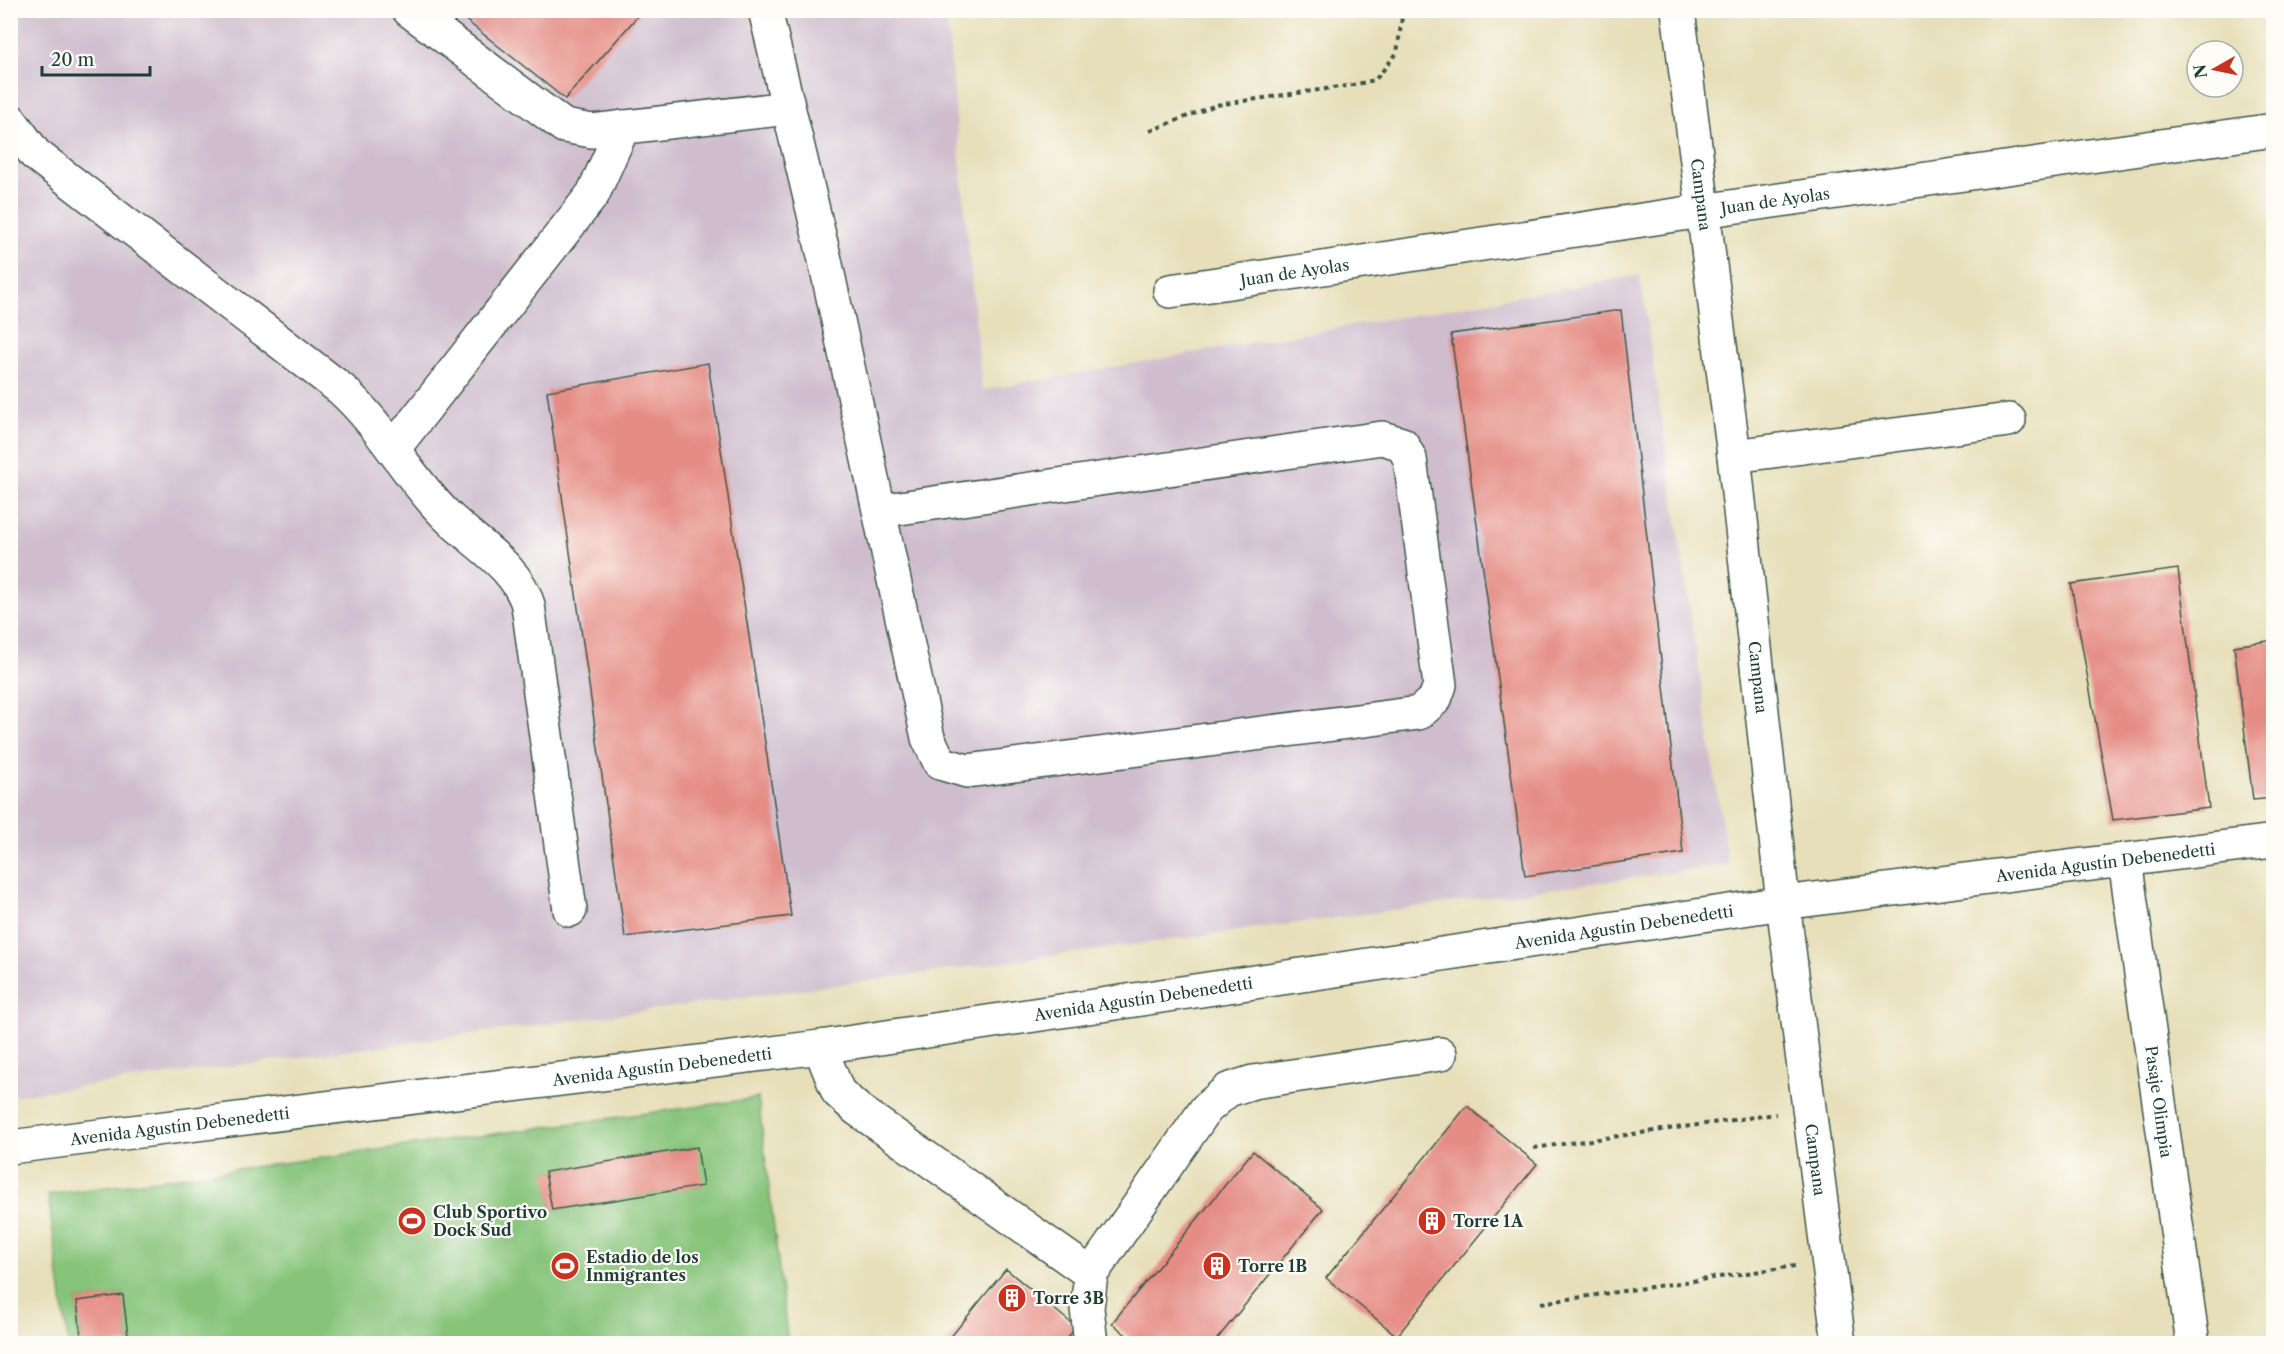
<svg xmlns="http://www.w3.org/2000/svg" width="2284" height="1354" viewBox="0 0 2284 1354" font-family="'Libre Caslon Text',serif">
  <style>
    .industrial { fill: #cfbdce }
    .green { fill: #87c47a; stroke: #538057; stroke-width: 1.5; fill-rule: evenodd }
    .building { fill: #e58d85 }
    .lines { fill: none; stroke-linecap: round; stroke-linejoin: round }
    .minor-casing { stroke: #3d5548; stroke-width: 36 }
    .major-casing { stroke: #3d5548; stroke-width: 36 }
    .path { stroke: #3d5548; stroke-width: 4; stroke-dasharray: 4.5 4.5; stroke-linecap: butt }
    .minor { stroke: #fff; stroke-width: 33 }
    .major { stroke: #fff; stroke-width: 33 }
    .labels { text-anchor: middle; stroke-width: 4.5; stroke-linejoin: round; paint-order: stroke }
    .street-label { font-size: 16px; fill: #1f3d34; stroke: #fdfcf7 }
    .poi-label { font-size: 16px; font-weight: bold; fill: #1f3d34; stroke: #fdfcf7; text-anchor: start }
  </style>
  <rect width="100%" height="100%" fill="#fdfcf7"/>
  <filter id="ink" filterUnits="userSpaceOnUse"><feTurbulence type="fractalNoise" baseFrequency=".0167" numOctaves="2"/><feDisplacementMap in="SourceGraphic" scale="12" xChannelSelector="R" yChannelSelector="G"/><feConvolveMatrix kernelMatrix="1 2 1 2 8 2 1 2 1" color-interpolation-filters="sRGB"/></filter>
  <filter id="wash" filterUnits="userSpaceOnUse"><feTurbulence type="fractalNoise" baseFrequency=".008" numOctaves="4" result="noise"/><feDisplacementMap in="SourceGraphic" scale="24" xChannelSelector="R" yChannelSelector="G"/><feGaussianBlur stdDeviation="1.35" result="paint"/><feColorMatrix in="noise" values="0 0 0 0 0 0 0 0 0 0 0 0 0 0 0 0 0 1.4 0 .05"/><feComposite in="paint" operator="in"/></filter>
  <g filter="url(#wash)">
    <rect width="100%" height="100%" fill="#e7dfb9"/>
    <path class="industrial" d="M10 11H946L982 390 1640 275 1728 865 11 1096Z"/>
    <path class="green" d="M758 1098 788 1343H129L122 1295 77 1301 82 1343H68L48 1195ZM696 1147 702 1186 552 1210 546 1172Z"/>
    <g id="blocks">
      <path class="building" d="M453 10H643L565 99Z
        M1621 310 1683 853 1525 876 1451 334Z
        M708 363 791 916 625 937 547 391Z
        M2178 569 2209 808 2113 820 2071 584Z
        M2274 640V798L2253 800 2234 646Z
        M1467 1106 1537 1164 1397 1336 1326 1278Z
        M697 1147 703 1186 552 1210 545 1172Z
        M1253 1151 1323 1209 1213 1344H1137L1112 1323Z
        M1006 1269 1076 1327 1063 1344H945Z
        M123 1295 129 1344H82L77 1301Z"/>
    </g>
  </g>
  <g filter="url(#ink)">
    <use href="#blocks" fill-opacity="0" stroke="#3d5548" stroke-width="1.5"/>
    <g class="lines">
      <g class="minor-casing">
        <g id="minor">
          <path d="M409 10 564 126 592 131 788 108"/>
          <path d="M765 10 825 260 928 738 940 763 967 771 1419 713 1435 699 1440 685 1410 459 1402 444 1382 438 879 511"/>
          <path id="s1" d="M1678 10 1734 456 1783 903 1839 1344"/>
          <path d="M10 120 35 154 341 389C383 427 407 476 446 515 474 543 517 566 528 605L570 910"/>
          <path id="s2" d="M1170 291 1702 211 2274 130"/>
          <path d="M394 448 593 194 623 127"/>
          <path d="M1734 456 2009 420"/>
          <path id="s3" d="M2125 860 2193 1344"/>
          <path d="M820 1047 838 1092 857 1109 1091 1274"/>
          <path d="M1091 1344 1087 1308 1091 1274 1206 1109 1228 1090 1253 1082 1440 1054"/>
        </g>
      </g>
      <g class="major-casing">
        <g id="major">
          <path id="s4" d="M10 1147 820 1047 1783 903 2274 841"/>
        </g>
      </g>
      <path class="path" d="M1150 131 1216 105 1353 85 1375 80 1397 53 1403 10
        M1534 1148 1776 1114
        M1541 1303 1795 1266"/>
      <use href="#minor" class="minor"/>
      <use href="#major" class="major"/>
    </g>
  </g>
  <defs>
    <g id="stadium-disc" transform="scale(1.5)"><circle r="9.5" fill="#c8321e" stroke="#fdfcf7"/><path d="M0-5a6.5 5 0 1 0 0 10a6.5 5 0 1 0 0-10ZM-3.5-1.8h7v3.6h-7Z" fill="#fff"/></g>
    <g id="building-disc" transform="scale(1.5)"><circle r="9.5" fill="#c8321e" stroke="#fdfcf7"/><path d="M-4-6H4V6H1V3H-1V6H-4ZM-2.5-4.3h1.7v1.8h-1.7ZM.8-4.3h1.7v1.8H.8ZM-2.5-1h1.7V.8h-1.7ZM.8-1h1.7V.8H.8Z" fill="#fff"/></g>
  </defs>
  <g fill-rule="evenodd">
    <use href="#stadium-disc" x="412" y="1221"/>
    <use href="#building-disc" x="1432" y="1221"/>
    <use href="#stadium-disc" x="565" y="1266"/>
    <use href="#building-disc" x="1217" y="1266"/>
    <use href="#building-disc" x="1012" y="1298"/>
  </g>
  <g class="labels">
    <g class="street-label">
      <text dy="6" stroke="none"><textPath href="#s1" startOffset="186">Campana</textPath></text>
      <text dy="6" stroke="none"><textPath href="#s2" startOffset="612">Juan de Ayolas</textPath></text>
      <text dy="6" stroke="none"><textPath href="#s2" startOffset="126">Juan de Ayolas</textPath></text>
      <text dy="6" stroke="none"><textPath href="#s1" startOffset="672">Campana</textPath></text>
      <text dy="6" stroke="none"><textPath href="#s4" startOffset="2115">Avenida Agustín Debenedetti</textPath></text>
      <text dy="6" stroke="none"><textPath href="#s4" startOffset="1629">Avenida Agustín Debenedetti</textPath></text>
      <text dy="6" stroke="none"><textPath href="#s4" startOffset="1143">Avenida Agustín Debenedetti</textPath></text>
      <text dy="6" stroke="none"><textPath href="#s4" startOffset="657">Avenida Agustín Debenedetti</textPath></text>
      <text dy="6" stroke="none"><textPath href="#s3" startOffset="244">Pasaje Olimpia</textPath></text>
      <text dy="6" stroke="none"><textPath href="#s4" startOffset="171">Avenida Agustín Debenedetti</textPath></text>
      <text dy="6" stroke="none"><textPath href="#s1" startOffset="1158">Campana</textPath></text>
    </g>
    <g class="poi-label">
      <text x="433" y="1218">Club Sportivo<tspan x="433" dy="18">Dock Sud</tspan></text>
      <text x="1453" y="1227">Torre 1A</text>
      <text x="586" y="1263">Estadio de los<tspan x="586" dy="18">Inmigrantes</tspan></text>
      <text x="1238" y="1272">Torre 1B</text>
      <text x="1033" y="1304">Torre 3B</text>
    </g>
  </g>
  <rect width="2284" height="1354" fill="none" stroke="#fdfcf7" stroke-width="36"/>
  <g transform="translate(2215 69) rotate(261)"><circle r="28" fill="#fdfcf7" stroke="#a4b0a9" stroke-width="1.5"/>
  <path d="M0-4.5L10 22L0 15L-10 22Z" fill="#c8321e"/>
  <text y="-9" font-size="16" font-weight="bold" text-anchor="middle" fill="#1f3d34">N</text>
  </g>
  <path d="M42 66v9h108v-9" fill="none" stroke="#1f3d34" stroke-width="3"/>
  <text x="51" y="66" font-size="18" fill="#1f3d34" stroke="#fdfcf7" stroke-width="4.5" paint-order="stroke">20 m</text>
</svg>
